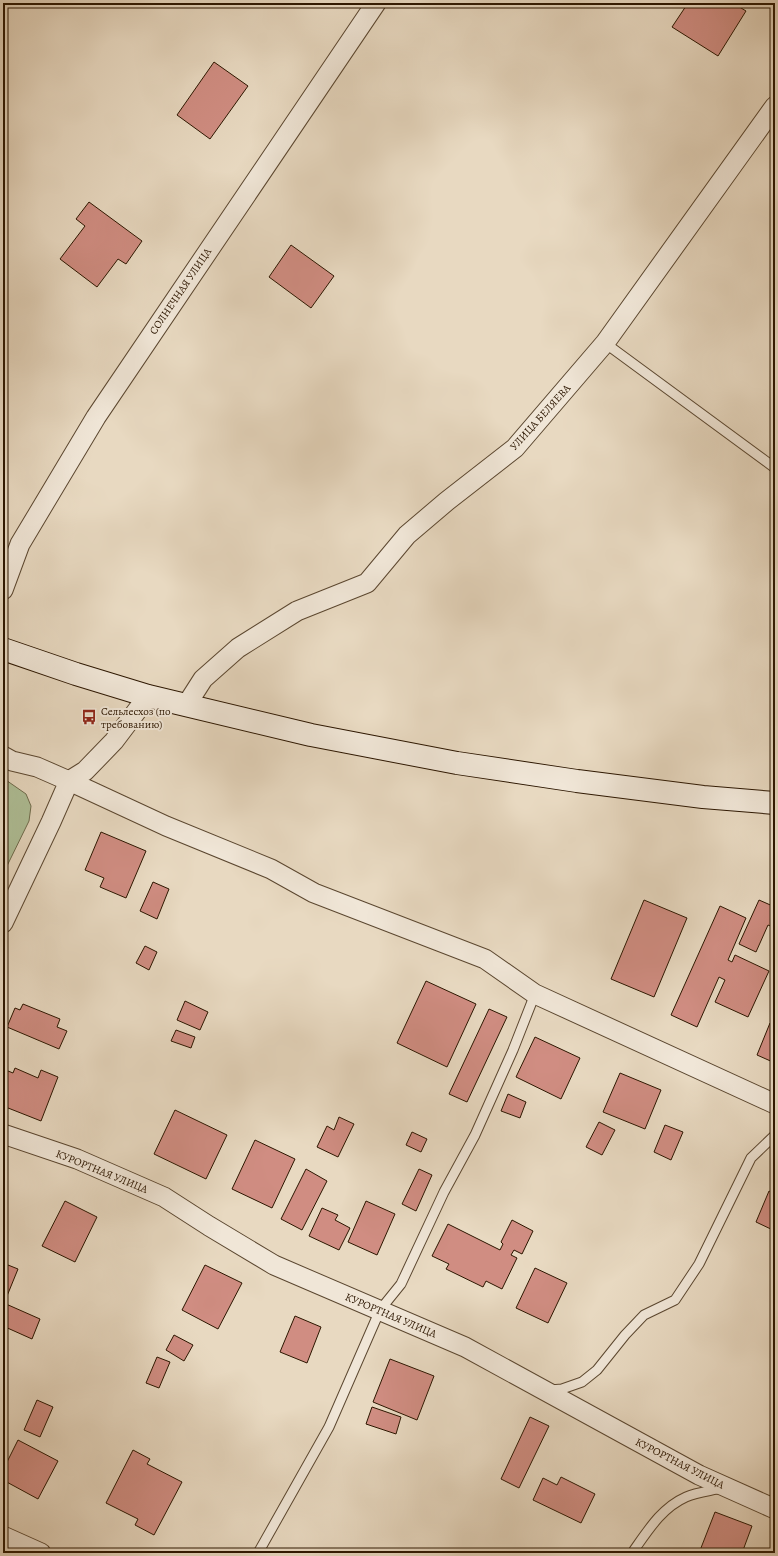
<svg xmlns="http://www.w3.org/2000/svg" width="778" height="1556" viewBox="0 0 778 1556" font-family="Alegreya,serif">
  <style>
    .green { fill: #afc098; stroke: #6e6b4c }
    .building { fill: #d08d82; stroke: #2c1600 }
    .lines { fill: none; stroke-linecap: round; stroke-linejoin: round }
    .lane-casing { stroke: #5b4730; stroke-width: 11 }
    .street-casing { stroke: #5b4730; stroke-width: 21 }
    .secondary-casing { stroke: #2c1600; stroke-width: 24 }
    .lane { stroke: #f0e6d7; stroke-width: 9 }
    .street { stroke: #f0e6d7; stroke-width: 19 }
    .secondary { stroke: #f0e6d7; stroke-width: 22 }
    .labels { text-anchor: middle; stroke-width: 4; stroke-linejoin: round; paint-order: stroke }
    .street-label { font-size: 11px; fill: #2c1600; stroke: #f0e6d7 }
    .poi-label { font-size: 11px; fill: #2c1600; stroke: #f0e6d7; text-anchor: start }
  </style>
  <rect width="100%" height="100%" fill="#e8d9c1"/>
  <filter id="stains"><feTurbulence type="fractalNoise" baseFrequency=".005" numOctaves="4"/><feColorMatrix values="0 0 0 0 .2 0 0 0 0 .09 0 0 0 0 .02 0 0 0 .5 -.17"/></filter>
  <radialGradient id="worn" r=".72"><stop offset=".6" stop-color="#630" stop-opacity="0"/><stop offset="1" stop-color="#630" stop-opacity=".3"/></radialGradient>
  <path class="green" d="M3 778 26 794 31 806 29 821 5 870 3 883Z"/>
  <path class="building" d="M688 3H733L746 11 718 56 672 27Z
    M214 62 248 86 210 139 177 115Z
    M89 202 142 241 126 264 118 259 97 287 60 259 85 226 76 219Z
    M291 245 334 276 311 308 269 277Z
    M101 832 146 851 126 898 100 887 104 878 85 870Z
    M153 882 169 889 157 919 140 911Z
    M644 900 687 918 654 997 611 979Z
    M759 900 775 907V928L768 925 756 952 739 944Z
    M720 906 746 918 728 960 732 962 735 955 769 971 748 1017 715 1002 725 980 719 977 697 1027 671 1015Z
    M145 946 157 952 149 970 136 963Z
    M426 981 476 1004 447 1067 397 1043Z
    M185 1001 208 1012 200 1030 177 1020Z
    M23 1004 60 1019 57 1027 67 1031 59 1049 7 1027 15 1008 20 1010Z
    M489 1009 507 1017 467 1102 449 1094Z
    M770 1023 775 1025V1063L757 1055Z
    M176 1030 195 1037 191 1048 171 1041Z
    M535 1037 580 1058 561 1099 516 1077Z
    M15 1068 38 1078 41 1070 58 1077 41 1121 3 1106V1069L13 1073Z
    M620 1073 661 1090 645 1129 603 1112Z
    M508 1094 526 1102 520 1118 501 1111Z
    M175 1110 227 1135 206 1179 154 1154Z
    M339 1117 354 1124 338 1157 317 1147 327 1126 334 1130Z
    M599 1122 615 1130 602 1155 586 1147Z
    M665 1125 683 1132 671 1160 654 1152Z
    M412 1132 427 1139 421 1152 406 1145Z
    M255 1140 295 1159 272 1208 232 1189Z
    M306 1169 327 1181 302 1230 281 1219Z
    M419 1169 432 1175 416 1211 402 1204Z
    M775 1187V1231L756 1222 769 1191 773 1193Z
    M65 1201 97 1217 75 1262 42 1246Z
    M366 1201 395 1214 377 1255 348 1242Z
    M322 1208 338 1215 335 1220 350 1228 339 1250 309 1236Z
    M512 1220 533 1231 522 1254 514 1250 511 1255 517 1258 502 1289 486 1281 483 1287 446 1269 449 1264 432 1256 448 1224 500 1250 503 1244 501 1242Z
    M3 1263 18 1269 7 1296 3 1294Z
    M205 1265 242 1283 218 1329 182 1310Z
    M535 1268 567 1283 548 1323 516 1308Z
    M6 1304 40 1319 32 1339 3 1326V1312Z
    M295 1316 321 1327 307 1363 280 1352Z
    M174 1335 193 1345 184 1361 166 1350Z
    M157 1357 170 1362 159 1388 146 1383Z
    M390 1359 434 1376 417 1420 373 1402Z
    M37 1400 53 1407 40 1437 24 1430Z
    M372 1407 401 1417 396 1434 366 1424Z
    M530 1417 549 1426 519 1488 501 1479Z
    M18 1440 58 1461 38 1499 3 1480V1470Z
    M133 1450 150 1459 147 1464 182 1482 154 1535 135 1525 138 1519 106 1503Z
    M561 1477 595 1494 581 1523 533 1500 543 1478 557 1485Z
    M715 1512 752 1526 742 1553H699Z"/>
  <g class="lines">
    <g class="lane-casing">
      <path id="lane" d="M605 343 775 468
        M550 1390 562 1389 582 1382 597 1370 625 1335 644 1315 675 1300 699 1264 751 1158 775 1135
        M258 1553 329 1427 380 1310 401 1284 444 1192 475 1135 513 1050 535 994
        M632 1553C647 1532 661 1508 686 1497 697 1492 710 1491 722 1488"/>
    </g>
    <g class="street-casing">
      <path id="street" d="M3 590 20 544 96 417 376 3
        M187 704 203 679 238 648 297 611 367 583 407 535 447 501 515 448 605 343 775 106
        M3 756 12 761 37 767 69 781 51 822 3 923
        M69 781 166 826 271 869 314 893 485 959 535 994 775 1104
        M69 781 85 771 114 741 148 696
        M3 1134 77 1159 164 1197 209 1226 274 1265 465 1347 699 1475 775 1509
        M3 1536 41 1553"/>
    </g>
    <g class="secondary-casing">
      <path id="secondary" d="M3 649 76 674 148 696 311 735 457 763 577 781 703 797 775 803"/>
    </g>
    <use href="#lane" class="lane"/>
    <use href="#street" class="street"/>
    <use href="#secondary" class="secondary"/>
  </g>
  <defs>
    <g id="bus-bare" transform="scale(1.2)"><path d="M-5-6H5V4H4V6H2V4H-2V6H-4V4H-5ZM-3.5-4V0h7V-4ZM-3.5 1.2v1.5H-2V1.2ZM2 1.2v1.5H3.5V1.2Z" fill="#8f2418" stroke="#f0e6d7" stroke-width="2.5" paint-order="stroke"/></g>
  </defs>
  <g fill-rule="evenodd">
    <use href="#bus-bare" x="89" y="717"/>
  </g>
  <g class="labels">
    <g class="street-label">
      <text transform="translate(180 291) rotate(-56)" y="4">СОЛНЕЧНАЯ УЛИЦА</text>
      <text transform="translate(540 417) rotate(-48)" y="4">УЛИЦА БЕЛЯЕВА</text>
      <text transform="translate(102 1171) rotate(22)" y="4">КУРОРТНАЯ УЛИЦА</text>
      <text transform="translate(391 1315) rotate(23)" y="4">КУРОРТНАЯ УЛИЦА</text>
      <text transform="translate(680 1463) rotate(27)" y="4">КУРОРТНАЯ УЛИЦА</text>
    </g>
    <g class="poi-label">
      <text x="101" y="715">Сельлесхоз (по<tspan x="101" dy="13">требованию)</tspan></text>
    </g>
  </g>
  <rect width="778" height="1556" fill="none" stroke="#e8d9c1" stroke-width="16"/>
  <rect x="4" y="4" width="770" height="1548" fill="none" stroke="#2c1600" stroke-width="2"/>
  <rect x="8" y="8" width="762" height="1540" fill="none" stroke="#2c1600"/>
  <rect width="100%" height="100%" filter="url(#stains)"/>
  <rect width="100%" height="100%" fill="url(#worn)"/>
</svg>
